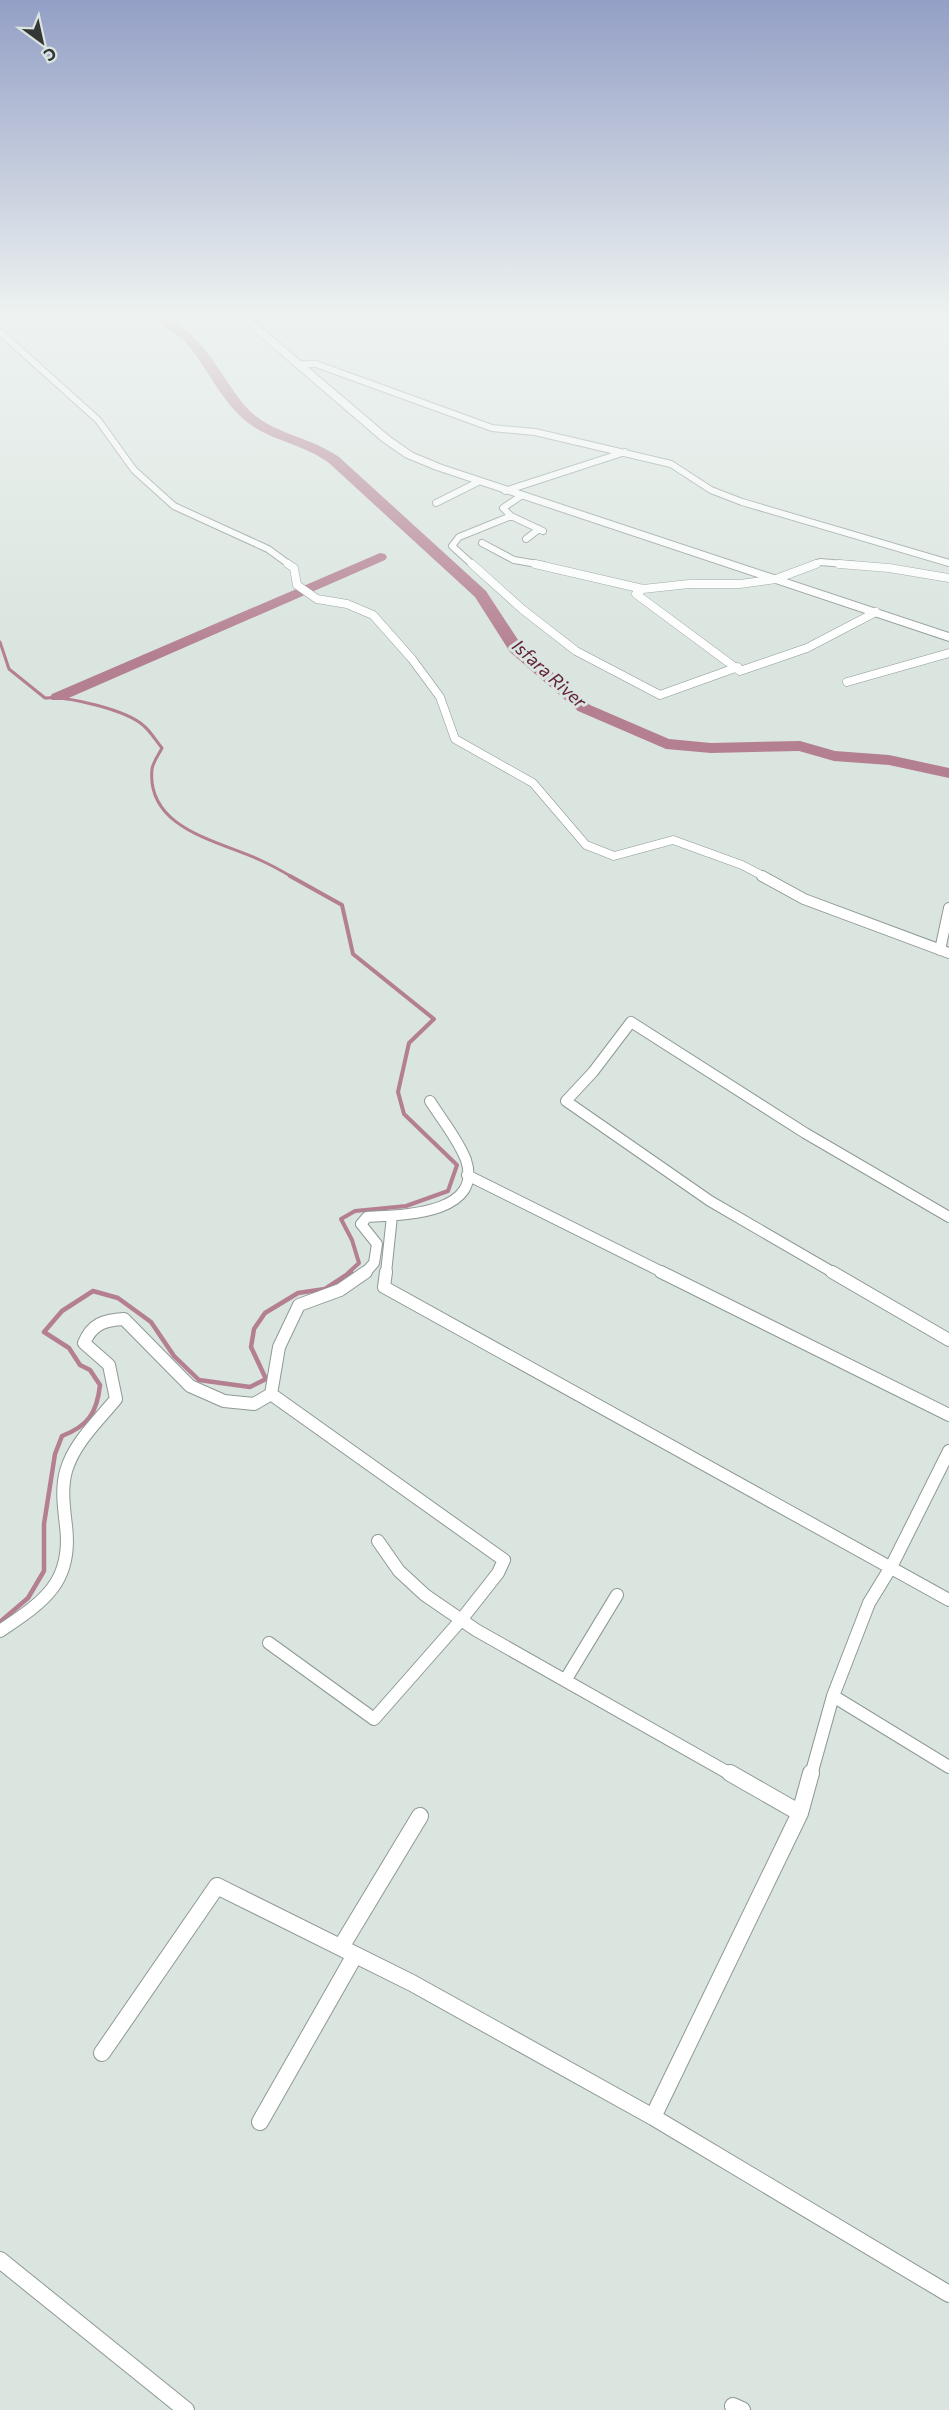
<svg xmlns="http://www.w3.org/2000/svg" width="949" height="2410" viewBox="0 0 949 2410" font-family="Commissioner,sans-serif">
  <style>
    .lines { fill: none; stroke-linecap: round; stroke-linejoin: round }
    .stream-far2 { stroke: #b47f91; stroke-width: 3 }
    .stream-far1 { stroke: #b47f91; stroke-width: 4 }
    .stream { stroke: #b47f91; stroke-width: 4.5 }
    .river { fill: #b47f91; fill-rule: evenodd }
    .minor-far4-casing { stroke: #8f9994; stroke-width: 8 }
    .minor-far3-casing { stroke: #8f9994; stroke-width: 9 }
    .minor-far2-casing { stroke: #8f9994; stroke-width: 12 }
    .minor-far1-casing { stroke: #8f9994; stroke-width: 14 }
    .minor-casing { stroke: #8f9994; stroke-width: 18 }
    .primary-casing { stroke: #8f9994; stroke-width: 2 }
    .minor-far4 { stroke: #fff; stroke-width: 6 }
    .minor-far3 { stroke: #fff; stroke-width: 8 }
    .minor-far2 { stroke: #fff; stroke-width: 10 }
    .minor-far1 { stroke: #fff; stroke-width: 12 }
    .minor { stroke: #fff; stroke-width: 16 }
    .primary { fill: #fff; fill-rule: evenodd }
    .labels { text-anchor: middle; stroke-width: 6; stroke-linejoin: round; paint-order: stroke }
    .far-water-label { font-size: 18px; font-style: italic; fill: #61203b; stroke: #dae5df }
  </style>
  <rect width="100%" height="100%" fill="#dae5df"/>
  <g class="lines">
    <path class="stream-far2" d="M0 642 9 669 45 698C68 696 127 710 144 726 151 732 156 741 162 748 159 754 153 762 152 769 146 829 219 841 260 860 271 865 282 871 292 877"/>
    <path class="stream-far1" d="M290 876 342 905 353 954 434 1019 409 1043 398 1092 404 1114 457 1165 448 1191 406 1206 355 1211 341 1219 352 1240 359 1263 348 1273"/>
    <path class="stream" d="M0 1622 28 1598 44 1571V1524L55 1454 62 1436C88 1426 97 1413 100 1385L90 1370 80 1365 69 1348 44 1332 62 1311 93 1291 118 1298 151 1322 174 1356 199 1380 250 1387 266 1379 251 1347 254 1329 265 1313 298 1293 325 1289 351 1272"/>
    <path class="river" d="M158 318C195 318 223 381 246 407 270 434 310 436 339 457L486 591 522 646 590 705 669 739 711 743 800 741 835 751 889 755 949 768V778L889 765 834 761 799 751 711 753 666 749 578 711 510 652 475 597 329 463C304 444 271 441 247 422 221 401 207 367 185 341 178 333 161 329 158 318Z
      M380 553 385 554 387 557 385 560 64 700H52L50 697 52 694Z"/>
    <g class="minor-far4-casing">
      <path id="minor-far4" d="M0 332 98 420 134 470 174 506 268 549 290 565
        M298 364H316L492 428 535 432 671 464 711 490 742 502 949 563
        M505 491 625 452
        M436 503 478 482
        M511 516 543 531
        M526 539 539 529
        M482 543 514 560 543 565
        M473 565 452 546 459 537 511 516 503 508 521 496
        M812 565 820 562 857 565"/>
    </g>
    <g class="minor-far3-casing">
      <path id="minor-far3" d="M288 564 294 568 297 585 317 599 347 604 373 615 412 659 440 697 455 739 533 783 586 845 614 856 673 840 742 865 765 877
        M472 564 522 609 576 651 660 695 738 667
        M535 564 643 589 689 584H740L776 579 816 564
        M839 564 889 568 949 578
        M643 589 636 594 740 671 807 648 876 612
        M847 682 949 653"/>
    </g>
    <g class="minor-far2-casing">
      <path id="minor-far2" d="M762 876 804 899 949 953
        M940 950 949 908
        M467 1175 664 1273
        M365 1273 374 1263 377 1244 361 1224 367 1217C400 1215 484 1215 466 1160 458 1139 442 1120 430 1101
        M386 1273 392 1216
        M834 1273 710 1201 566 1101 593 1072 631 1022 805 1133 949 1217"/>
    </g>
    <g class="minor-far1-casing">
      <path id="minor-far1" d="M386 1272 384 1287 949 1600
        M661 1272 949 1415
        M832 1272 949 1340
        M378 1541 399 1571 425 1595 476 1630 732 1775
        M0 1631C43 1602 73 1583 66 1526 64 1508 61 1489 66 1471 74 1443 98 1421 116 1399L109 1365 84 1343C92 1324 104 1320 124 1319L190 1386 224 1401 254 1404 271 1394 279 1347 299 1305 340 1290 366 1272
        M269 1643 374 1719 461 1620 498 1573 504 1560 271 1394
        M566 1679 617 1595
        M833 1696 949 1767
        M811 1775 833 1696 869 1603 891 1567 949 1451"/>
    </g>
    <g class="minor-casing">
      <path id="minor" d="M730 1773 800 1813
        M341 1947 420 1816
        M102 2053 217 1886 412 1983 653 2117 949 2294
        M653 2117 800 1813 811 1773
        M260 2122 355 1955
        M0 2260 186 2410
        M733 2406 742 2410"/>
    </g>
    <g class="primary-casing">
      <path id="primary" d="M239 318H250L390 437 413 453 442 465 949 633V641L434 469 405 457 382 441Z"/>
    </g>
    <use href="#minor-far4" class="minor-far4"/>
    <use href="#minor-far3" class="minor-far3"/>
    <use href="#minor-far2" class="minor-far2"/>
    <use href="#minor-far1" class="minor-far1"/>
    <use href="#minor" class="minor"/>
    <use href="#primary" class="primary"/>
  </g>
  <linearGradient id="sky" x2="0" y2="1"><stop stop-color="#939fc5"/><stop offset="0.48" stop-color="#eef3f1"/><stop offset="1" stop-color="#eef3f1" stop-opacity="0"/></linearGradient>
  <rect width="949" height="656" fill="url(#sky)"/>
  <g class="labels">
    <g class="far-water-label">
      <text transform="translate(549 674) rotate(42)" y="6">Isfara River</text>
    </g>
  </g>
  <g transform="translate(42 42) rotate(147)" stroke="#dae5df" stroke-width="4.5" paint-order="stroke">
  <path d="M0-4.5L10 22L0 15L-10 22Z" fill="#333735"/>
  <text y="-9" font-size="16" font-weight="bold" text-anchor="middle" fill="#333735">С</text>
  </g>
</svg>
